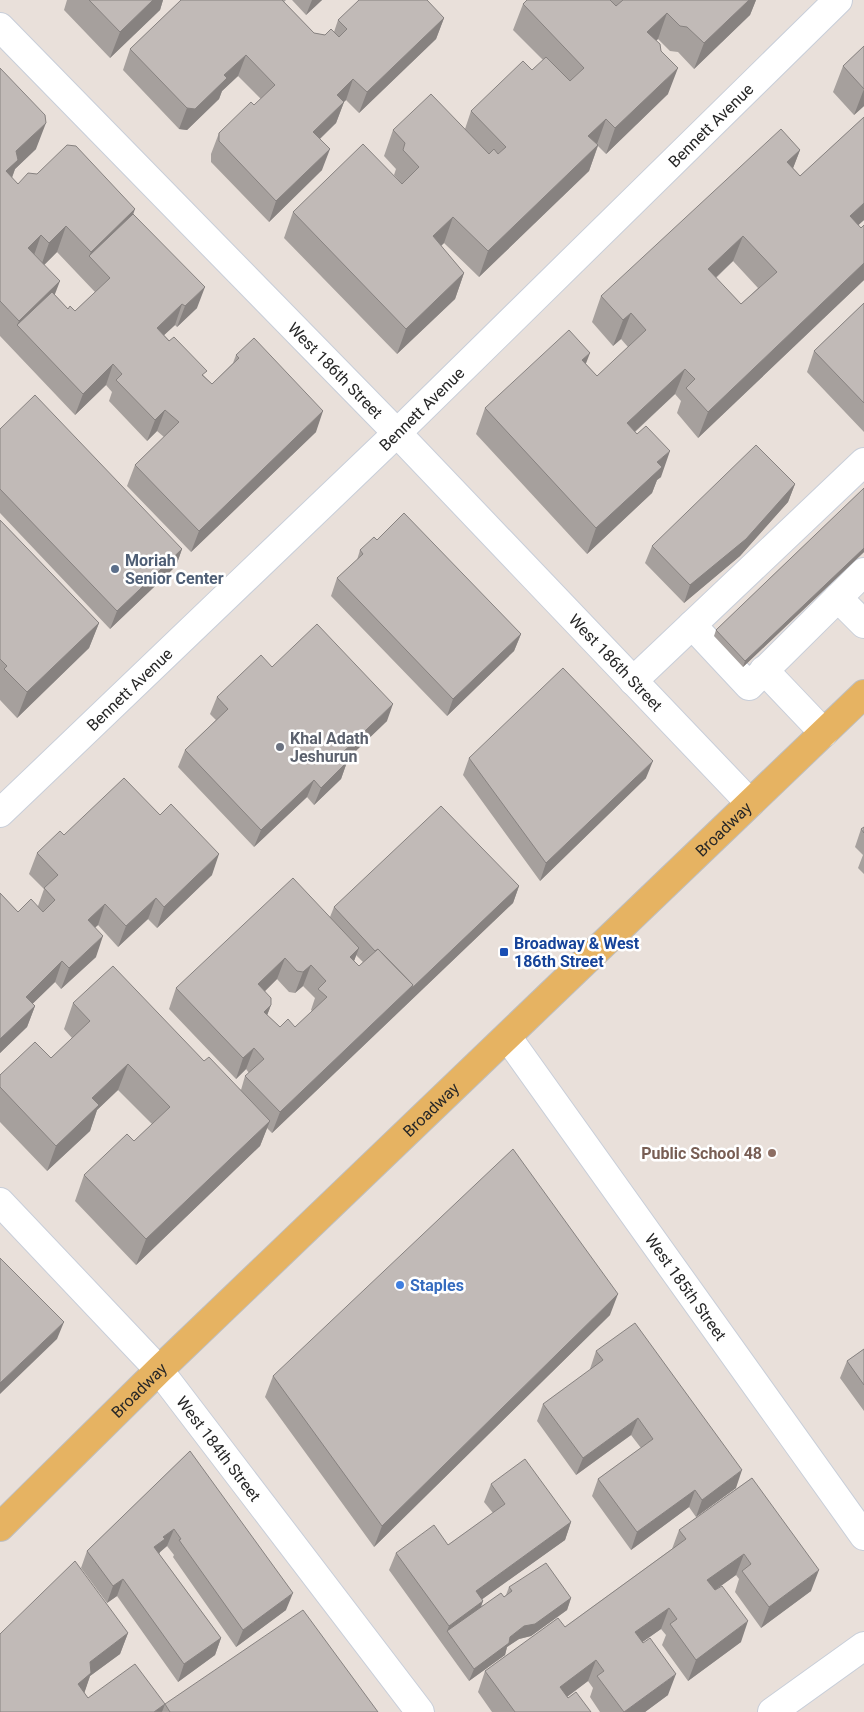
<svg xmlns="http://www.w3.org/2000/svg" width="864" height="1712" viewBox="0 0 864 1712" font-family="Roboto,sans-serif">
  <rect width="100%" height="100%" fill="#e9e0da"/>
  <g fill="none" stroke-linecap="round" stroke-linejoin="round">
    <defs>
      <g id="minor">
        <path id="s1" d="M0 27 397 433 750 803"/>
        <path d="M838 598 864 624"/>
        <path d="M692 625 749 686 864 572"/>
        <path d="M764 670 824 733"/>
        <path d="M633 681 864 462"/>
        <path id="s2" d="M0 813 397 433 838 0"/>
        <path id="s3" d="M508 1038 864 1536"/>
        <path id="s4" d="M0 1202 159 1370 420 1712"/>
        <path d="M772 1712 864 1646"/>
      </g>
      <g id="major">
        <path id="s5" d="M0 1527 159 1370 864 694"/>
      </g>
    </defs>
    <!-- minor casing -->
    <use href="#minor" stroke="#c8ced9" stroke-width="30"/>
    <!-- major casing -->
    <use href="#major" stroke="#bebebe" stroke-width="30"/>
    <!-- minor -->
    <use href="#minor" stroke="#fff" stroke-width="28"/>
    <!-- major -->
    <use href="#major" stroke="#e6b362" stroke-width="28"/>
  </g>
  <!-- wall -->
  <path fill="#a6a09d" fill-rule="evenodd" d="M67 0H163L160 10 110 58 64 10Z
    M181 0H286L284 2 314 33 325 35 334 32 338 20 444 18 436 39 359 113 346 100 344 102 336 123 320 139 322 170 269 222 211 162V154L219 133 254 105 261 99 238 76 222 91 219 99 187 130 179 129 123 70 130 49Z
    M292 0H322L306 15Z
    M527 0H756L750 15 694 69 678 52 670 51 658 39 656 40 661 51 668 94 606 154 598 146 589 171 479 277 444 243 441 246 464 273 455 299 397 354 284 238 293 212 402 184 394 175 396 169 384 156 393 130 465 129 471 111 532 70 543 60 513 30 523 4Z
    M864 46V106L854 115 833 92 843 66Z
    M0 68 36 149 15 169 12 178 18 184 133 214 197 308 177 327 175 325 164 335 212 384 233 363 236 355 316 432 191 552 127 486 135 465 164 437 157 431 147 441 109 401 112 392 106 385 75 415 0 336ZM57 252 95 292 75 311 68 309 55 295 44 265Z
    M864 117V220L858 225 861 228 864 225V280L698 438 677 413 681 401 675 394 635 432 661 477 657 480 652 493 587 554 476 434 485 408 586 364 597 376 628 347 621 339 613 346 592 322 601 296 800 150 793 168 800 176ZM733 261 758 288 741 304 716 278Z
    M864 303V432L807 372 814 351Z
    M0 429 182 549 176 566 110 629 0 513Z
    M795 484 788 502 740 556 684 603 645 563 652 546Z
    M864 488V552L743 667 714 636 716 630Z
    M0 520 99 623 89 648 17 718 0 700Z
    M377 540 521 634 514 651 447 716 331 596 337 578 357 560 360 550Z
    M272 667 387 721 346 760 347 762 341 779 314 805 307 797 254 847 178 767 185 750 216 720 210 714 217 697Z
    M469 758 646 778 540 881 463 775Z
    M864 827V874L858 868 863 855 855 847 861 829Z
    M64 835 212 875 157 928 148 919 118 947 98 925 95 927 96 957 61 989 55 982 32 1004 35 1006 27 1027 0 1053V893L18 912 38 906 44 889 29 874 37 853Z
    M519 886 513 903 272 1133 267 1128 260 1146 136 1265 75 1201 84 1175 134 1141 152 1124 118 1090 97 1110 90 1131 47 1171 0 1122V1075L51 1058 72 1038 64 1029 73 1003 204 1061 241 1090 245 1076 249 1073 246 1069 236 1079 169 1009 176 988 330 917 334 907ZM356 955 363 962 359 966 354 961ZM277 979 289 992 295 993 303 986 315 998 311 1010 312 1011 295 1027H280L267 1015 271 1005 265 991Z
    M610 1315 374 1547 265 1397 273 1376Z
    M864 1349V1411L840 1378 847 1361Z
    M596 1351 736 1488 696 1517 689 1507 631 1550 592 1496 598 1479 641 1448 631 1435 576 1475 537 1421 543 1404 591 1370 590 1369Z
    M190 1451 286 1610 236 1647 173 1557 174 1555 167 1546 160 1552 159 1554 221 1638 215 1655 178 1682 117 1596 107 1603 81 1568 87 1551Z
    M752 1478 811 1591 761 1628 735 1592 739 1579 736 1575 715 1590 741 1642 688 1681 662 1645 666 1635 661 1629 642 1642 668 1695 645 1712H600L590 1697 593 1688 588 1681 567 1697 591 1712H492L478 1692 485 1671 565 1627 672 1549 679 1530Z
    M491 1484 571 1522 565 1540 482 1599 483 1601 481 1606 504 1597 506 1595 509 1587 571 1598 567 1610 531 1636 519 1639 507 1647 505 1655 469 1681 389 1570 396 1553 448 1545 493 1513 484 1502Z
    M128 1633 120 1654 90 1676 84 1693 88 1698 165 1704 378 1712H0Z"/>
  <!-- shaded-wall -->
  <path fill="#878280" d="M153 0H163L160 10 110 58 120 32Z
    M312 0H322L306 15Z
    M749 0H756L750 15 694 69 704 43Z
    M667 13 658 39 638 58 647 32Z
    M444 18 436 39 359 113 367 92Z
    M246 55 238 76 222 91 219 99 187 130 179 129 187 108 224 75Z
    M678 68 668 94 606 154 615 128Z
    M353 79 346 100 329 116 337 95Z
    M864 89V106L854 115Z
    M344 102 336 123 305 153 313 132Z
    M606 119 597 144 588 136Z
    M46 123 36 149 15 169 9 185 6 171 16 151Z
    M598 145 589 171 479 277 488 251Z
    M330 149 322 170 269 222 276 201Z
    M800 150 790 176 787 162Z
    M864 203V220L841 241 850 216Z
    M135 209 126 235 89 256 91 252Z
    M453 217 444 243 423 262 433 236Z
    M66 226 57 252 40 269 49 243Z
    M41 235 32 261 28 248Z
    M743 236 733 261 698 294 708 269Z
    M864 263V280L698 438 708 412Z
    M464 273 455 299 397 354 406 329Z
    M60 281 50 307 17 325 19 321Z
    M205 287 197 308 177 327 185 306Z
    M182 304 175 325 149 349 157 328Z
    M631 313 621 339 613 346 623 320Z
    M590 353 580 379 582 360Z
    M113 364 106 385 75 415 83 394Z
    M685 369 675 394 617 448 627 423Z
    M165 410 157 431 147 441 155 420Z
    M323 411 316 432 191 552 199 531Z
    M670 451 661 477 657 480 652 493 587 554 596 528 657 462Z
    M795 484 788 502 740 556 684 603 690 585Z
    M864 548V552L743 667 745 661Z
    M182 549 176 566 110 629 117 611Z
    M99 623 89 648 17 718 27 692Z
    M521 634 514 651 447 716 453 699Z
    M393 704 387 721 334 772 340 755Z
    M653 761 646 778 540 881 546 863Z
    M347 762 341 779 314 805 321 788Z
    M314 780 307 797 254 847 261 830Z
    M219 854 212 875 157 928 164 907Z
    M519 886 513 903 272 1133 280 1112 413 985Z
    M156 898 148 919 118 947 126 926Z
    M105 904 98 925 81 941 88 920Z
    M103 936 96 957 61 989 69 968Z
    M359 948 351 969 350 957Z
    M285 958 277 979 251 1005 258 984Z
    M62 961 55 982 18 1018 26 997Z
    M311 965 303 986 295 993 303 972Z
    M271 1005 263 1026 264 1012Z
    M35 1006 27 1027 0 1053V1039Z
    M254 1048 246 1069 236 1079 243 1058Z
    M128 1064 118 1090 97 1110 90 1131 47 1171 56 1146 92 1098Z
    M270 1121 260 1146 136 1265 146 1239Z
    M618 1294 610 1315 374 1547 382 1526Z
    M64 1322 57 1339 0 1394V1383Z
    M638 1418 631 1435 576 1475 583 1458Z
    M742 1470 736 1488 696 1517 702 1500Z
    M695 1490 689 1507 631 1550 637 1532Z
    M571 1522 565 1540 470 1608 476 1591Z
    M174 1529 167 1546 160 1552 158 1556 154 1547 163 1537Z
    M744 1554 736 1575 700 1601 707 1580Z
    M819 1570 811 1591 761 1628 769 1607Z
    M123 1579 117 1596 107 1603 113 1586Z
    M293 1593 286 1610 236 1647 243 1630Z
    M571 1598 567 1610 531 1636 519 1639 507 1647 505 1655 469 1681 474 1669 510 1637 524 1626Z
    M483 1601 477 1618 447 1631 449 1626Z
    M669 1608 661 1629 627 1653 635 1632Z
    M748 1621 741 1642 688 1681 696 1660Z
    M128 1633 120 1654 90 1676 84 1694 78 1684 90 1662Z
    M221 1638 215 1655 178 1682 184 1664Z
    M596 1660 588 1681 552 1708 560 1687Z
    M676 1674 668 1695 645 1712H624Z
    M165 1704 162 1712H154Z"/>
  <!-- building -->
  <path fill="#c1bab7" stroke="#878280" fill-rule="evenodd" d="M89 0H153L120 32Z
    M181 0H282L314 33 325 35 331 29 339 37 347 29 338 20 359 0H427L444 18 367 92 353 79 337 95 344 102 313 132 330 149 276 201 219 141V133L251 102 254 105 275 85 246 55 224 75 227 78 195 109 187 108 130 49Z
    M527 0H610L616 6 623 0H749L704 43 687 27 680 26 667 13 647 32 660 44 661 51 678 68 615 128 606 119 588 136 598 145 488 251 453 217 433 236 464 273 406 329 293 212 363 144 402 184 419 167 403 150 405 143 393 130 431 94 489 154 494 149 498 154 506 147 471 111 523 61 532 70 546 57 570 81 584 68 523 4Z
    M864 46V89L843 66Z
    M0 68 45 115 46 123 16 151 18 160 6 171 18 184 28 173 37 174 67 145 76 146 135 209 91 252 66 226 49 243 41 235 28 248 60 281 19 321 0 301Z
    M864 117V203L850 216 861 228 864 225V263L708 412 686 388 695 379 685 369 627 423 637 434 646 426 670 451 657 462 662 467 596 528 485 408 569 330 590 353 582 360 597 376 646 330 631 313 623 320 601 296 781 129 800 150 787 162 800 176ZM743 236 777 272 741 304 708 269Z
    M133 214 205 287 185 306 182 304 157 328 169 341 174 337 207 371 202 375 212 384 239 358 236 355 254 338 323 411 199 531 135 465 179 422 165 410 155 420 116 380 122 374 113 364 83 394 17 325 52 292 68 309 70 306 75 311 110 278 89 256Z
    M864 303V403L814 351Z
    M35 395 182 549 117 611 0 489V429Z
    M756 445 795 484 746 539 690 585 652 546Z
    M864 488V548L745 661 716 630Z
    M404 513 521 634 453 699 337 578 363 554 360 550 374 537 377 540Z
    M0 520 99 623 27 692 4 669 7 666 0 659Z
    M317 624 393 704 340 755 347 762 321 788 314 780 261 830 185 750 228 709 217 697 261 655 272 667Z
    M563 668 653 761 546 863 469 758Z
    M124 778 160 815 171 804 219 854 164 907 156 898 126 926 105 904 88 920 103 936 69 968 62 961 26 997 35 1006 0 1039V893L18 912 31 899 43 912 55 900 44 888 58 875 37 853 60 831 64 835Z
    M441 806 519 886 411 989 413 985 378 949 375 951 334 907Z
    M864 827V833L861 829Z
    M293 878 359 948 350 957 359 966 378 949 413 985 280 1112 245 1076 264 1059 254 1048 243 1058 176 988ZM285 958 297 971 303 972 311 965 326 981 318 989 327 997 295 1027 288 1019 280 1027 264 1012 271 1005V998L258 984Z
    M113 966 204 1061 209 1057 270 1121 146 1239 84 1175 127 1134 134 1141 170 1107 128 1064 92 1098 99 1105 56 1146 0 1087V1075L35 1042 51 1058 90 1021 73 1003Z
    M513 1149 618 1294 382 1526 273 1376Z
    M0 1258 64 1322 0 1383Z
    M635 1323 742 1470 702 1500 695 1490 637 1532 598 1479 653 1439 638 1418 583 1458 543 1404 603 1360 596 1351Z
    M864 1349V1385L847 1361Z
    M190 1451 293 1593 243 1630 179 1540 181 1539 174 1529 163 1537 165 1539 154 1547 221 1638 184 1664 123 1579 113 1586 87 1551Z
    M525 1459 571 1522 476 1591 483 1601 449 1626 396 1553 434 1525 448 1545 505 1504 491 1484Z
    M752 1478 819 1570 769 1607 742 1571 751 1564 744 1554 707 1580 715 1590 722 1586 748 1621 696 1660 670 1624 677 1619 669 1608 635 1632 643 1643 650 1638 676 1674 624 1712 597 1676 604 1671 596 1660 560 1687 568 1698 576 1692 591 1712H515L485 1671 558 1618 565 1627 686 1539 679 1530Z
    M75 1561 128 1633 90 1662 91 1673 78 1684 88 1698 135 1664 165 1704 154 1712H0V1634Z
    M546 1563 571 1598 535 1624 524 1626 510 1637 509 1643 474 1669 447 1631 501 1593 504 1597 512 1591 509 1587Z
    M303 1610 378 1712H170L165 1704Z"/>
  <!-- markers -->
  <circle fill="#5c6f8a" stroke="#fff" stroke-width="2" cx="115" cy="569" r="5"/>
  <circle fill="#6b7280" stroke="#fff" stroke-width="2" cx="280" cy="747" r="5"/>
  <rect fill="#1a4fb4" stroke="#fff" stroke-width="2" x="499" y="947" width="10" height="10" rx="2.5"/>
  <circle fill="#8d6e63" stroke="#fff" stroke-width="2" cx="772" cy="1153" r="5"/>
  <circle fill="#3f7fe0" stroke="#fff" stroke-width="2" cx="400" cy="1285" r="5"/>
  <g text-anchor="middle" stroke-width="5" stroke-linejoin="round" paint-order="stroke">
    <!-- street labels -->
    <g font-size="16" fill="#272727" stroke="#fff">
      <text dy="6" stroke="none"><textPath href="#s2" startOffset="989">Bennett Avenue</textPath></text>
      <text dy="6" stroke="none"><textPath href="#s1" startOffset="480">West 186th Street</textPath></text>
      <text dy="6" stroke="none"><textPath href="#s2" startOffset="584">Bennett Avenue</textPath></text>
      <text dy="6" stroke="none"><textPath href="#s1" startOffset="885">West 186th Street</textPath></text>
      <text dy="6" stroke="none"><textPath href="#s2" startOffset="179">Bennett Avenue</textPath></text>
      <text dy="6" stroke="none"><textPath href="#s5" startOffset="1005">Broadway</textPath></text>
      <text dy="6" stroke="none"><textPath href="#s5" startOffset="600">Broadway</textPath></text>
      <text dy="6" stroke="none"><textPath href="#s3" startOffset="306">West 185th Street</textPath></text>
      <text dy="6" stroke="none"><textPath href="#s5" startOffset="195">Broadway</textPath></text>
      <text dy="6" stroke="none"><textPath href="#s4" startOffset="330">West 184th Street</textPath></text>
    </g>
    <!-- service labels -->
    <g font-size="16" font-weight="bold" fill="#4e5e75" stroke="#fff" text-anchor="start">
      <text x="125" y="566">Moriah<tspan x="125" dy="18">Senior Center</tspan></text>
    </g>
    <!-- worship labels -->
    <g font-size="16" font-weight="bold" fill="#5b616d" stroke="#fff" text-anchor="start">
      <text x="290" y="744">Khal Adath<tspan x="290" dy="18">Jeshurun</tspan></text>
    </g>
    <!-- transit labels -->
    <g font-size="16" font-weight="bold" fill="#164399" stroke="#fff" text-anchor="start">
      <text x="514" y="949">Broadway &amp; West<tspan x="514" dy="18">186th Street</tspan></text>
    </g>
    <!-- education labels -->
    <g font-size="16" font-weight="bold" fill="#785e54" stroke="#fff" text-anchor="end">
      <text x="762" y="1159">Public School 48</text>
    </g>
    <!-- shop labels -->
    <g font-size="16" font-weight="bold" fill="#366cbe" stroke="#fff" text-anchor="start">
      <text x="410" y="1291">Staples</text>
    </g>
  </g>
</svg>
